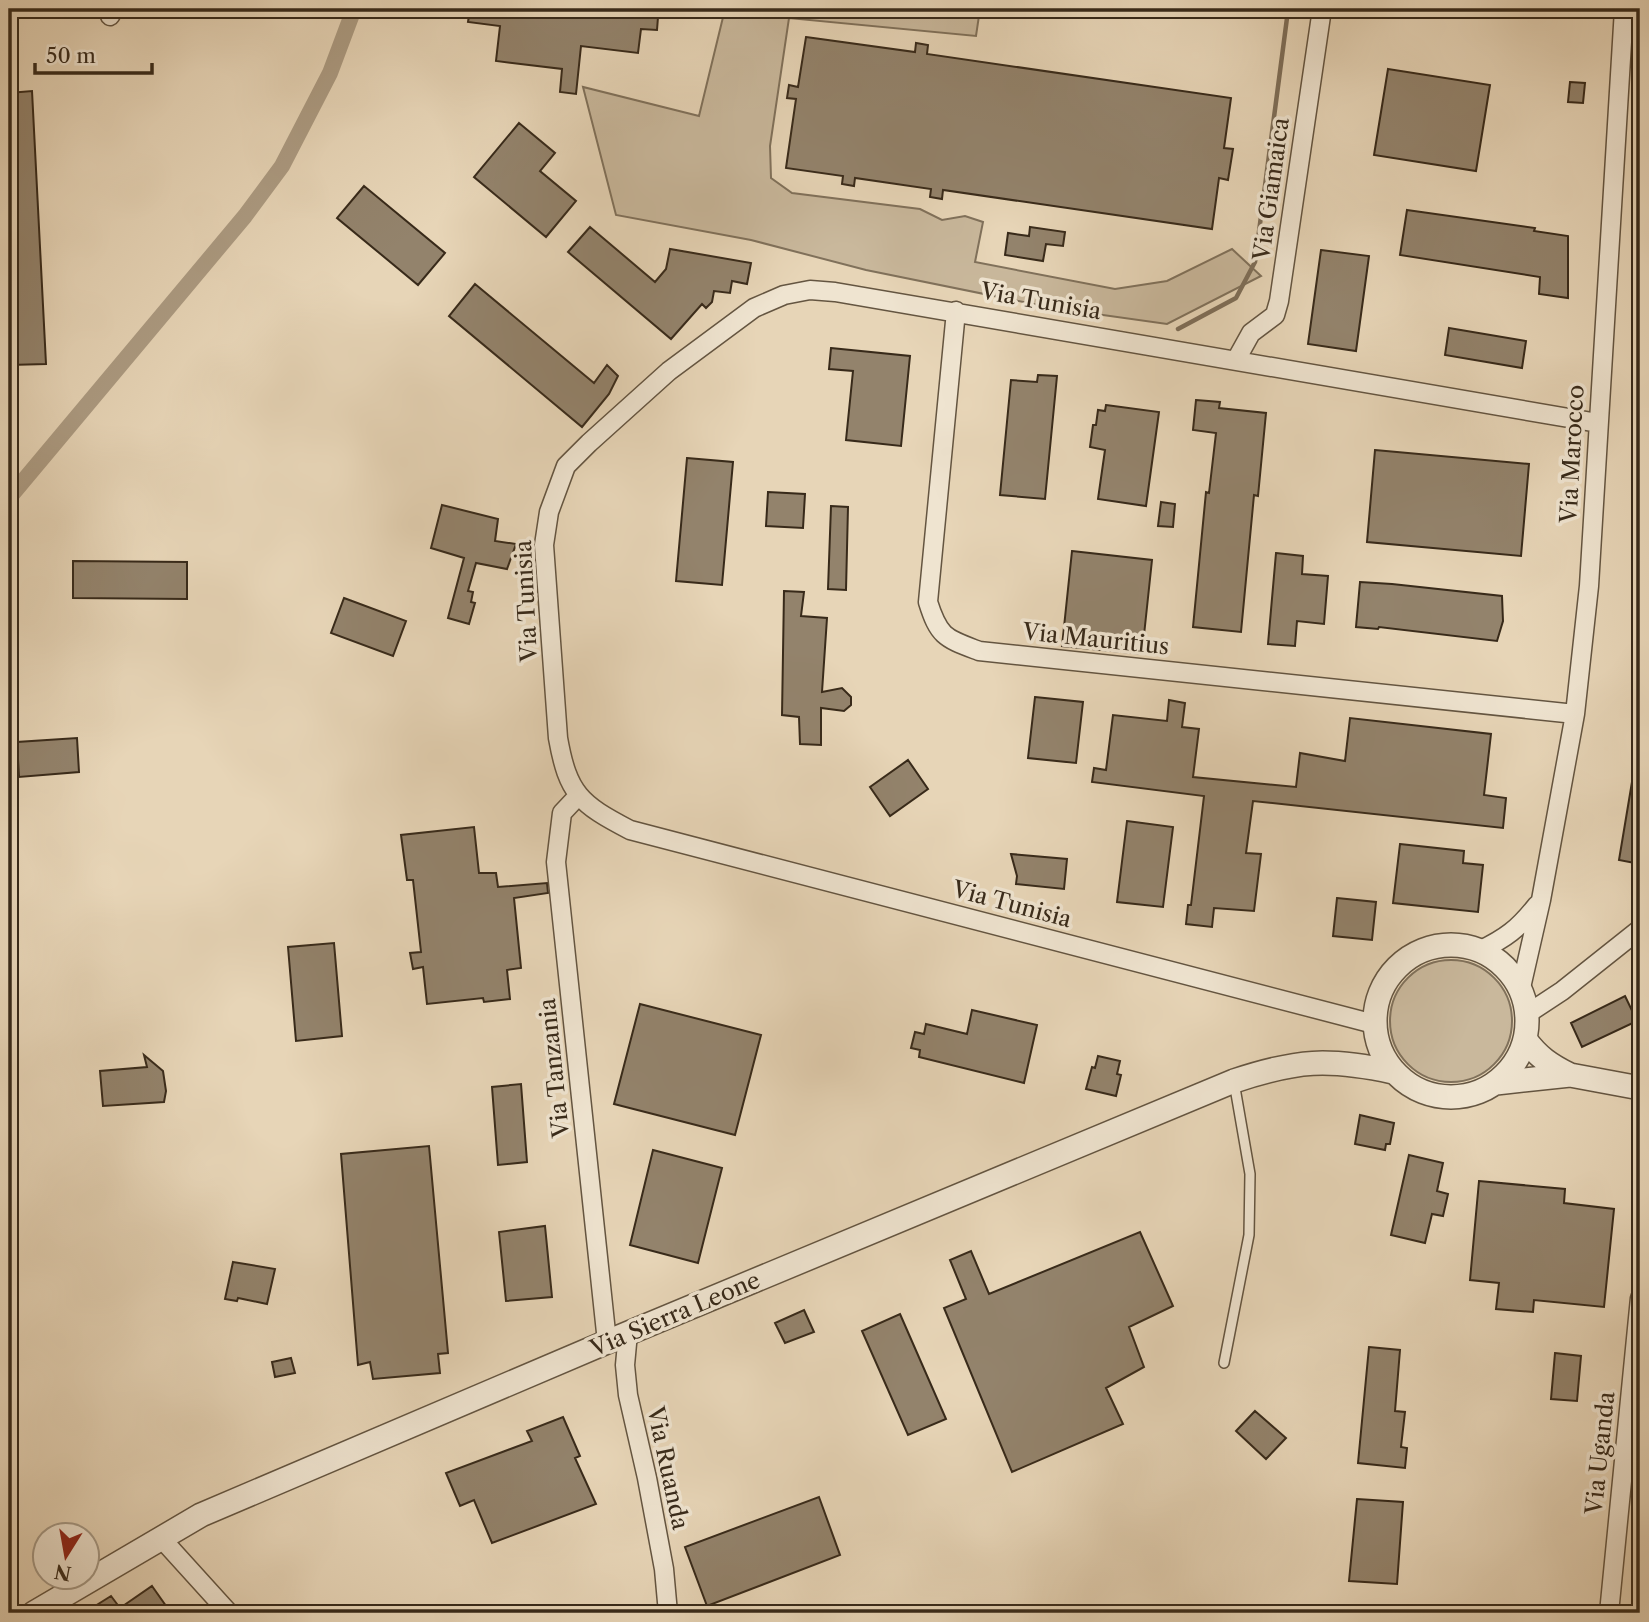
<svg xmlns="http://www.w3.org/2000/svg" width="1649" height="1622" viewBox="0 0 1649 1622" font-family="'Libre Caslon Text',serif">
  <rect width="100%" height="100%" fill="#e7d5b7"/>
  <filter id="stains"><feTurbulence type="fractalNoise" baseFrequency=".00286" numOctaves="4"/><feColorMatrix values="0 0 0 0 .2 0 0 0 0 .09 0 0 0 0 .02 0 0 0 .5 -.17"/></filter>
  <radialGradient id="worn" r=".72"><stop offset=".6" stop-color="#630" stop-opacity="0"/><stop offset="1" stop-color="#630" stop-opacity=".3"/></radialGradient>
  <!-- green -->
  <path fill="#c9b89c" stroke="#80715b" stroke-width="2" d="M54 9H114L110 16 72 14Z
    M725 9H980L976 36 789 18 770 146 771 178 792 193 920 209 942 220 965 216 983 222 975 262 1115 289 1167 281 1232 249 1261 276 1167 324 1053 308 866 270 751 240 616 215 583 87 699 116Z
    M1390 1021a61 61 0 1 1 122 0a61 61 0 1 1-122 0Z"/>
  <g fill="none" stroke-linecap="round" stroke-linejoin="round">
    <!-- stream -->
    <path stroke="#7e6e58" stroke-width="4.5" d="M1178 329 1236 298 1255 262 1287 18"/>
    <!-- canal -->
    <path stroke="#ac9b82" stroke-width="16" d="M9 498 245 216 282 166 330 73 354 9"/>
  </g>
  <!-- building -->
  <path fill="#93836c" stroke="#382a1a" stroke-width="2" d="M470 9H643V15L658 17 657 30 641 29 638 53 581 46 576 94 560 92 562 69 496 61 500 26 468 22Z
    M806 37 915 52 916 43 928 45 927 54 1231 98 1224 148 1233 149 1228 180 1219 178 1212 229 943 190 942 199 930 197 931 189 855 178 854 186 842 184 843 176 786 168 796 99 787 98 789 85 798 87Z
    M1388 69 1490 85 1476 171 1374 155Z
    M1570 82 1585 83 1583 103 1568 102Z
    M32 91 46 364 9 365V93Z
    M519 123 555 153 540 171 576 201 546 237 474 177Z
    M364 186 445 253 418 285 337 218Z
    M1407 210 1535 228 1534 231 1568 236V298L1539 294 1540 277 1400 255Z
    M590 227 655 282 666 269 670 249 751 263 747 284 732 281 730 293 714 291 712 302 706 308 702 304 671 339 568 252Z
    M1030 227 1065 232 1063 246 1046 244 1043 261 1005 255 1008 233 1029 236Z
    M1321 250 1369 256 1356 351 1308 344Z
    M475 284 594 383 607 365 618 376 609 394 582 427 449 316Z
    M1449 328 1526 341 1522 368 1445 355Z
    M831 348 910 356 901 446 846 440 853 371 829 369Z
    M1038 375 1057 376 1045 499 1000 495 1011 380 1037 382Z
    M1196 400 1220 402 1219 408 1266 413 1258 496 1254 495 1241 632 1193 627 1206 492 1209 493 1216 433 1193 430Z
    M1106 405 1159 412 1146 506 1098 499 1105 450 1090 447 1093 425H1096L1098 410 1105 411Z
    M1375 450 1529 464 1521 556 1367 542Z
    M687 458 733 462 722 585 676 581Z
    M768 492 805 494 803 528 766 526Z
    M1161 502 1175 504 1173 527 1158 526Z
    M442 505 498 519 495 541 516 544 507 569 476 563 468 591 473 592 471 602 475 603 469 624 448 618 464 558 431 548Z
    M831 506 848 507 846 590 828 589Z
    M1072 551 1152 560 1142 654 1062 646Z
    M1276 553 1303 556 1302 574 1328 576 1324 624 1297 621 1295 646 1268 644Z
    M73 561 187 562V599L73 598Z
    M1360 582 1392 584 1502 596 1503 621 1497 641 1379 627 1378 629 1356 627Z
    M784 591 804 592 801 616 827 618 822 692 842 688 851 697V705L844 711 821 708V745L800 744 799 717 782 715Z
    M344 598 406 621 393 656 331 633Z
    M1035 697 1083 702 1076 763 1028 758Z
    M1169 700 1185 703 1182 727 1199 729 1193 777 1296 787 1300 753 1345 761 1350 718 1491 734 1484 795 1506 798 1503 828 1253 801 1246 853 1261 854 1254 911 1214 908 1212 927 1186 924 1188 905H1191L1204 796 1092 782 1094 768 1106 770 1113 715 1167 721Z
    M77 738 79 772 19 777 17 742Z
    M908 760 928 789 890 816 870 787Z
    M1633 776 1640 777V864L1619 860Z
    M1127 821 1173 827 1163 907 1117 902Z
    M474 827 479 873H496L498 887 547 883 548 893 514 898 521 968 507 970 510 999 484 1002 483 998 427 1004 423 967 413 969 410 953 421 952 413 880H407L401 835Z
    M1400 844 1464 851 1463 863 1483 865 1478 912 1393 903Z
    M1011 854 1067 859 1064 889 1016 884 1017 876Z
    M1337 898 1376 902 1372 940 1333 936Z
    M334 943 342 1036 296 1041 288 947Z
    M1625 996 1637 1021 1582 1047 1571 1023Z
    M640 1004 761 1035 735 1135 614 1104Z
    M972 1010 1037 1025 1024 1083 919 1057 920 1050 911 1048 915 1032 924 1034 926 1024 967 1034Z
    M144 1055 163 1071 166 1091 164 1102 103 1106 100 1071 147 1067Z
    M1098 1056 1120 1061 1117 1074 1121 1075 1116 1096 1086 1089 1092 1067 1095 1068Z
    M521 1084 527 1162 498 1165 492 1087Z
    M1360 1115 1394 1123 1390 1144H1386L1385 1150 1355 1144Z
    M429 1146 448 1353 438 1354 440 1373 373 1379 370 1362 358 1365 341 1154Z
    M653 1150 722 1168 698 1263 630 1245Z
    M1409 1155 1443 1163 1437 1191 1448 1194 1443 1216 1432 1214 1425 1243 1391 1235Z
    M1479 1181 1565 1189 1564 1203 1614 1209 1604 1307 1534 1300 1533 1312 1496 1309 1499 1283 1470 1280Z
    M545 1226 552 1297 506 1301 499 1232Z
    M1140 1232 1173 1306 1129 1327 1144 1367 1106 1388 1123 1424 1012 1472 944 1308 966 1299 950 1260 971 1251 989 1294Z
    M233 1262 275 1269 267 1304 238 1298 237 1301 225 1299Z
    M804 1310 814 1332 785 1343 775 1323Z
    M900 1314 946 1419 908 1435 862 1331Z
    M1369 1347 1400 1350 1395 1411 1405 1412 1401 1447 1407 1448 1405 1468 1358 1463Z
    M1555 1353 1581 1356 1577 1401 1551 1399Z
    M291 1358 295 1373 275 1377 272 1362Z
    M1255 1411 1286 1438 1266 1459 1236 1431Z
    M563 1417 580 1456 575 1458 596 1504 492 1543 474 1500 460 1506 446 1473 532 1441 527 1431Z
    M819 1497 840 1555 707 1606 685 1547Z
    M1357 1499 1403 1502 1397 1584 1349 1581Z
    M152 1586 171 1613H84L111 1596 120 1608Z"/>
  <g fill="none" stroke-linecap="round" stroke-linejoin="round">
    <defs>
      <path id="service" d="M1224 1363 1249 1235 1250 1174 1234 1082"/>
      <path id="minor" d="M110 16 114 9
        M956 311 928 602C939 637 945 638 979 651L1575 714
        M1236 360 1251 333 1275 315 1279 301 1322 9
        M578 796 562 813 556 862 607 1342
        M1479 951C1506 938 1518 929 1537 905
        M1520 992 1541 900 1575 714 1589 586 1624 9
        M1527 1014 1562 991 1640 929
        M1374 1024 630 830C580 804 568 794 558 738L544 545 549 512 566 466 589 443 669 371 754 308 784 295 810 290 835 292 1598 423
        M628 1333 625 1365 628 1395 647 1478 664 1569 668 1613
        M161 1538 229 1613
        M1609 1613 1640 1298"/>
      <path id="tertiary" d="M1375 1021a76 76 0 1 1 152 0a76 76 0 1 1-152 0Z
        M1525 1039C1538 1057 1550 1065 1570 1075
        M1496 1083 1570 1075 1640 1088
        M34 1613 201 1515 607 1342 1234 1081C1297 1060 1328 1058 1393 1072"/>
    </defs>
    <!-- service casing -->
    <use href="#service" stroke="#645541" stroke-width="12"/>
    <!-- minor casing -->
    <use href="#minor" stroke="#645541" stroke-width="21"/>
    <!-- tertiary casing -->
    <use href="#tertiary" stroke="#645541" stroke-width="26"/>
    <!-- service -->
    <use href="#service" stroke="#efe4d0" stroke-width="9"/>
    <!-- minor -->
    <use href="#minor" stroke="#efe4d0" stroke-width="18"/>
    <!-- tertiary -->
    <use href="#tertiary" stroke="#efe4d0" stroke-width="23"/>
  </g>
  <g text-anchor="middle" stroke-width="7" stroke-linejoin="round" paint-order="stroke">
    <!-- street labels -->
    <g font-size="23" fill="#382a1a" stroke="#efe4d0">
      <text transform="translate(1271 189) rotate(-82)" y="8">Via Giamaica</text>
      <text transform="translate(1041 301) rotate(10)" y="8">Via Tunisia</text>
      <text transform="translate(1572 454) rotate(-87)" y="8">Via Marocco</text>
      <text transform="translate(526 601) rotate(-93)" y="8">Via Tunisia</text>
      <text transform="translate(1096 639) rotate(6)" y="8">Via Mauritius</text>
      <text transform="translate(1012 904) rotate(15)" y="8">Via Tunisia</text>
      <text transform="translate(554 1068) rotate(-96)" y="8">Via Tanzania</text>
      <text transform="translate(675 1314) rotate(-23)" y="8">Via Sierra Leone</text>
      <text transform="translate(1600 1453) rotate(-84)" y="8">Via Uganda</text>
      <text transform="translate(668 1468) rotate(78)" y="8">Via Ruanda</text>
    </g>
  </g>
  <!-- margin -->
  <rect width="1649" height="1622" fill="none" stroke="#e7d5b7" stroke-width="35"/>
  <rect x="10" y="10" width="1628" height="1601" fill="none" stroke="#382a1a" stroke-width="3.5"/>
  <rect x="18" y="18" width="1614" height="1587" fill="none" stroke="#382a1a" stroke-width="2"/>
  <!-- north arrow -->
  <g transform="translate(66 1556) rotate(191)"><circle r="33" fill="#efe4d0" stroke="#a69a87" stroke-width="2"/>
  <path d="M0-5L12 26L0 18L-12 26Z" fill="#8f2418"/>
  <text y="-10" font-size="19" font-weight="bold" text-anchor="middle" fill="#382a1a">N</text>
  </g>
  <!-- scale -->
  <path d="M35 63v10h117v-10" fill="none" stroke="#382a1a" stroke-width="3.5"/>
  <text x="46" y="63" font-size="21" fill="#382a1a" stroke="#efe4d0" stroke-width="5" paint-order="stroke">50 m</text>
  <rect width="100%" height="100%" filter="url(#stains)"/>
  <rect width="100%" height="100%" fill="url(#worn)"/>
</svg>
